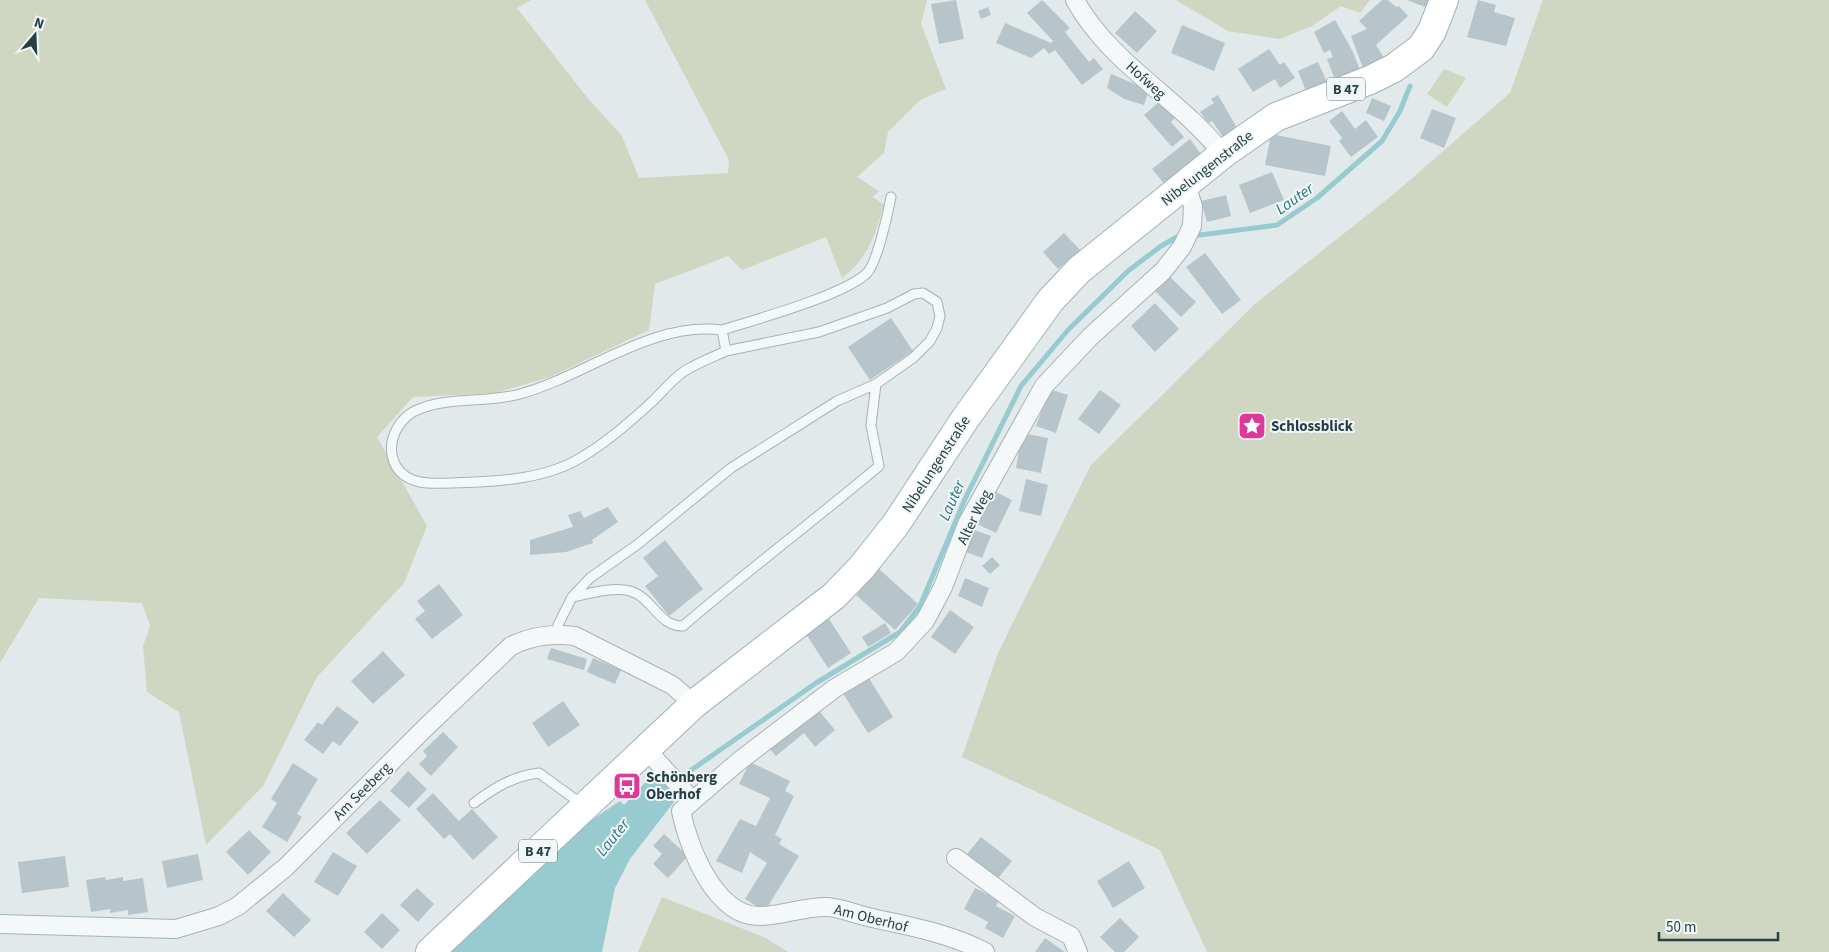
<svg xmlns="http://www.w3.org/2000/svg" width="1829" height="952" viewBox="0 0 1829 952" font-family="'Source Sans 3',sans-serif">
  <rect width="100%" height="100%" fill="#e1e9eb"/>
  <!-- green -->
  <path fill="#cfd6c1" d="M0 0H531L517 8 586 96 622 136 639 178 728 173 729 160 645 0H927L921 24 946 89 920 100 888 132 884 153 857 177 879 191 873 197 884 205C874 237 869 257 842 278L826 237 742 270 728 256 655 284 649 330 550 377 495 393 413 397 377 437 427 526 404 583 317 677 263 786 206 845 179 712 147 692 143 646 150 626 142 603 39 598 0 663Z
    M1176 0H1370L1360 13 1341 6 1312 26 1280 39 1228 31Z
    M1543 0H1829V952H1207L1160 850 962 757 998 653 1091 465 1255 304 1395 193 1510 93Z
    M1444 69 1466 78 1447 107 1427 94Z
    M662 897 764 937 788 952H638Z"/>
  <!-- water -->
  <path fill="#98cbcf" d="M655 772 677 798 630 859 615 888 602 952H450L590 821 620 801 624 805Z"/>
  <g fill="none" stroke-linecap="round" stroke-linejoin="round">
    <!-- stream -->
    <path stroke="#98cbcf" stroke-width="5" d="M1192 236 1277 225 1317 198 1382 141 1400 111 1410 86
      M677 780 816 683 900 632 920 606 965 499 1021 386 1068 330 1128 271 1161 246 1177 237H1184"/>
  </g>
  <!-- building -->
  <path fill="#b7c5ca" d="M956 0 964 39 939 44 931 4Z
    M1042 0 1070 28 1065 32 1089 62 1094 58 1103 69 1082 85 1055 50 1049 54 1044 48 1031 58 996 43 1005 23 1051 43 1053 41 1027 13Z
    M1382 0H1388L1396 7 1399 6 1408 16 1376 45 1384 58 1363 68 1351 36 1367 29 1359 21Z
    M1407 0H1434L1430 9Z
    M1478 0 1496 5 1494 12 1515 18 1506 46 1467 37Z
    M988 7 991 15 981 19 978 11Z
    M1135 11 1157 31 1137 53 1115 33Z
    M1335 20 1352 50 1360 70 1335 80 1327 59 1333 57 1330 50 1324 53 1314 32Z
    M1182 25 1225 43 1214 71 1171 53Z
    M1269 49 1280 65 1284 62 1295 78 1280 88 1275 79 1253 92 1238 69Z
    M1318 62 1327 82 1306 91 1298 71Z
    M1111 74 1149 90 1144 105 1124 99 1107 88Z
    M1218 95 1237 128 1223 137 1212 121 1208 123 1200 112 1214 103 1211 99Z
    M1372 98 1391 106 1384 121 1366 113Z
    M1160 101 1175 118 1171 122 1184 137 1172 147 1144 115Z
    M1432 109 1456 118 1444 148 1420 138Z
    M1342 111 1355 129 1366 120 1378 137 1351 157 1339 141 1342 138 1329 121Z
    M1271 134 1331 146 1325 176 1265 165Z
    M1190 139 1203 157 1167 187 1152 169Z
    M1272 172 1284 200 1250 213 1239 185Z
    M1226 195 1231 216 1207 222 1201 201Z
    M1064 233 1080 250 1058 269 1043 252Z
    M1205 253 1241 300 1222 314 1186 267Z
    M1170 277 1196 302 1181 317 1155 291Z
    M1155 303 1179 329 1155 352 1131 326Z
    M891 318 913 351 870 380 848 347Z
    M1049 389 1068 395 1056 433 1036 426Z
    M1100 390 1121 405 1099 434 1078 419Z
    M1022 433 1048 438 1041 473 1016 468Z
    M1026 479 1048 485 1041 516 1019 511Z
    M992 490 1012 500 996 533 975 523Z
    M608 507 618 522 592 540 593 543 566 552 530 555V540L573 527 568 515 580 511 584 518Z
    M972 529 991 536 982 558 963 551Z
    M665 540 703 589 669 616 645 586 658 576 643 558Z
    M992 557 1000 565 990 574 982 566Z
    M879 569 918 604 895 630 856 595Z
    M965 578 989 588 982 607 958 596Z
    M439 584 463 615 432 639 415 619 425 611 417 601Z
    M950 610 974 627 955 654 931 637Z
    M829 619 851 653 828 668 806 634Z
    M885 623 891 633 868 647 862 637Z
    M551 648 587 659 584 670 547 659Z
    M383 651 405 675 373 704 351 681Z
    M593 658 621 670 615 684 587 672Z
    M867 675 893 717 868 733 842 692Z
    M563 701 580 725 548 747 532 723Z
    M337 706 359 722 340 746 333 741 323 754 304 740 318 722 322 725Z
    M815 706 835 730 815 747 804 733 776 756 767 746Z
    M443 732 458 747 431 776 419 764 427 756 423 751Z
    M750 762 790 781 785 791 794 796 775 835 782 839 779 844 799 856 765 911 745 899 767 863 750 852 742 873 716 861 740 819 756 826 770 798 739 784Z
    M293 763 318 779 297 814 302 817 287 842 262 827 277 803 271 799Z
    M408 771 427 789 409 808 390 791Z
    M433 793 459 821 472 809 498 837 473 860 450 834 444 839 416 809Z
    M380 800 401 820 367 854 346 833Z
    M249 830 271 852 248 875 226 852Z
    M664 834 688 856 668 878 653 864 662 854 653 846Z
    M981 837 1012 861 994 883 963 859Z
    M333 852 357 866 338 896 314 882Z
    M198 854 203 880 167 888 162 861Z
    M65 856 69 887 22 893 18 862Z
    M1129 861 1145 888 1113 908 1097 881Z
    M105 877 106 880 123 877V881L143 878 148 912 128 915V910L110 913V909L91 912 86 880Z
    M417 888 434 904 418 922 400 905Z
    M975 888 999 900 996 906 1015 916 1003 938 985 928 988 922 964 909Z
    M283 893 311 920 294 937 266 911Z
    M382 913 400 930 382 949 364 932Z
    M1120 918 1139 937 1124 952H1115L1100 937Z
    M1045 938 1065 952H1035Z"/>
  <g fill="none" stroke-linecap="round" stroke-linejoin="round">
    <defs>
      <path id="lane" d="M722 330C754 320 845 295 867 273 877 263 888 213 891 197
        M572 597 590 578 638 544 731 468 837 401 876 384 913 358 930 341 937 328 940 316 937 302 923 293 914 294 887 308 819 332 726 351 722 330C651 321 586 376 520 394 487 403 451 397 422 408 398 416 384 443 396 466 407 485 432 484 451 483 491 482 540 480 575 461 604 445 630 422 654 400 664 390 675 376 688 369 700 362 713 357 726 351
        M558 634V625L572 597C589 594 613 586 630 591 652 597 659 627 683 626 747 571 815 520 879 466L871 425 876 384
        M474 803C494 788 513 776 539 773L583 805"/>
      <path id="street" d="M1075 0C1110 64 1179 98 1223 154
        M646 749 692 800
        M956 858 1035 917 1071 936 1078 952
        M0 924 176 929 219 916 238 906 286 867 425 728 511 646C532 636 551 633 575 636L672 685 694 704
        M985 952C950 933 907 926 868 917 855 914 841 908 828 907 805 906 782 916 760 916 715 917 688 846 681 811L738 762 835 688 896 652 925 621 943 587 967 524 1044 386 1090 337 1163 271 1182 247 1192 226 1193 206 1189 194 1184 186"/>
      <path id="primary" d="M430 952 694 704 834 596 862 567 896 524 965 419 1050 301 1079 270 1223 154 1276 117 1370 80 1394 68 1421 48 1432 31 1444 0"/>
    </defs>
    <!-- lane casing -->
    <use href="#lane" stroke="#a5b3b6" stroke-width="11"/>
    <!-- street casing -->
    <use href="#street" stroke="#a5b3b6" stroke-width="20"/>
    <!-- primary casing -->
    <use href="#primary" stroke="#9fb4b8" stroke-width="30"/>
    <!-- lane -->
    <use href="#lane" stroke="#f4f8f9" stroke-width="9"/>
    <!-- street -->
    <use href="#street" stroke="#f4f8f9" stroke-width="18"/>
    <!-- primary -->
    <use href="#primary" stroke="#fff" stroke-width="28"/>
  </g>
  <!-- icons -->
  <defs>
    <symbol id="sight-square" viewBox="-11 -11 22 22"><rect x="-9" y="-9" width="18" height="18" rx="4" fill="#dd399a" stroke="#f1f7f8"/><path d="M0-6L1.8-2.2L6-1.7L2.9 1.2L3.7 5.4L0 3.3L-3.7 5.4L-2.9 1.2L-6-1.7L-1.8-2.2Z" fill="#fff"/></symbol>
    <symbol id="bus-square" viewBox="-11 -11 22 22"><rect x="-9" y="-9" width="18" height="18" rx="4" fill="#dd399a" stroke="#f1f7f8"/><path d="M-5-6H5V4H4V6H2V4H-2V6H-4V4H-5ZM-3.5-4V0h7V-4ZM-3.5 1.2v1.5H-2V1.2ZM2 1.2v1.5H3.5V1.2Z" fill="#fff"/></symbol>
  </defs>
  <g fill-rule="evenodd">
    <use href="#sight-square" x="1236" y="410" width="32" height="32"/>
    <use href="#bus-square" x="611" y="770" width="32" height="32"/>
  </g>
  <g text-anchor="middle" stroke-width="4" stroke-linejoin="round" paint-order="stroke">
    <!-- shield labels -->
    <g fill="#f1f7f8" stroke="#64767b" stroke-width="1">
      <rect x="1327" y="77.5" width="38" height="23" rx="4"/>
      <rect x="519" y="839.5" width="38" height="23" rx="4"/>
    </g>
    <g font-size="14" font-weight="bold" fill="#273f45">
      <text x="1346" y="94">B 47</text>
      <text x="538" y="856">B 47</text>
    </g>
    <!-- street labels -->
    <g font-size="15" fill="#273f45" stroke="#f1f7f8">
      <text transform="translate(1146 80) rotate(42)" y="5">Hofweg</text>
      <text transform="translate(1207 168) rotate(-38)" y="5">Nibelungenstraße</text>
      <text transform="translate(936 464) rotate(-57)" y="5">Nibelungenstraße</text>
      <text transform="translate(974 517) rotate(-64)" y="5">Alter Weg</text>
      <text transform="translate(362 791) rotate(-45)" y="5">Am Seeberg</text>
      <text transform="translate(871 918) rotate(14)" y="5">Am Oberhof</text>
    </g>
    <!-- poi labels -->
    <g font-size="15" font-weight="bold" fill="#273f45" stroke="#f1f7f8" text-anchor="start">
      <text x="1271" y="431">Schlossblick</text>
      <text x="646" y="782">Schönberg<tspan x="646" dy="17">Oberhof</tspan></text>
    </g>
    <!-- water labels -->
    <g font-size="16" font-style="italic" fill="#2c747d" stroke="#f1f7f8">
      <text transform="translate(1294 198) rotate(-35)" y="6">Lauter</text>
      <text transform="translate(951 500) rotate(-66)" y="6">Lauter</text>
      <text transform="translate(612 837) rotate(-51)" y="6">Lauter</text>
    </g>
  </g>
  <!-- north arrow -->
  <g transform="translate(35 35) rotate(19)" stroke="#f1f7f8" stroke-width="4" paint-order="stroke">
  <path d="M0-4L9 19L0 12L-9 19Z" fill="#273f45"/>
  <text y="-8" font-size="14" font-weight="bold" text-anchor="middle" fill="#273f45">N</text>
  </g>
  <!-- scale -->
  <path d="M1659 932v8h119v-8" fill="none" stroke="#273f45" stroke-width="2.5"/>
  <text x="1666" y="932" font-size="15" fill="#273f45" stroke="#f1f7f8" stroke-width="4" paint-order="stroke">50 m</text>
</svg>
